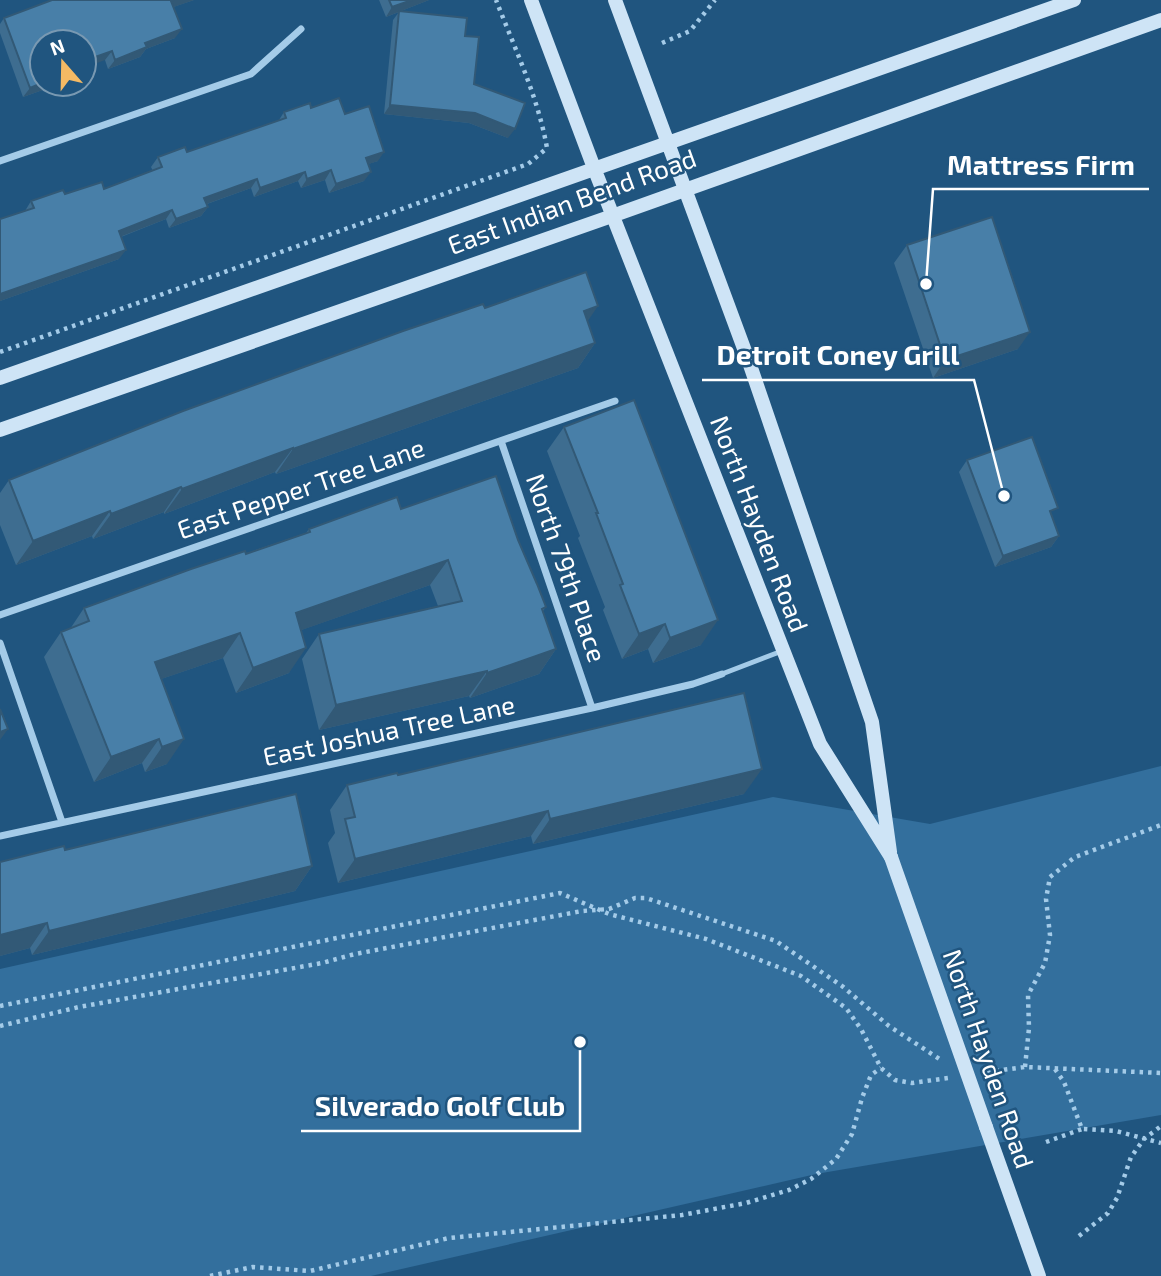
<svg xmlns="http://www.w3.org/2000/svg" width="1161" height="1276" viewBox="0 0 1161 1276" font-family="'Exo 2',sans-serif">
  <rect width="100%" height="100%" fill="#20557f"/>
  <!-- green -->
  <path fill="#336f9d" d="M1161 766V1115L816 1174 371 1276H0V969L773 797 930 824Z"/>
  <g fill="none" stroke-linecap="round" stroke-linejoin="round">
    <!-- path -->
    <path stroke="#a4cbe8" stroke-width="4.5" stroke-dasharray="3.5 5" stroke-linecap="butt" d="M662 43 690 31 715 0
      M0 352 528 164 547 148C538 97 515 49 496 0
      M0 1006 560 893 609 914 706 939 801 976 846 1008 861 1029 881 1068 895 1080 912 1083 948 1078
      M0 1026 79 1007 322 963 355 954 450 936 582 911 609 909 635 898H646L776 941 842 986 889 1026 941 1060
      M1025 1067 1029 1028 1028 995 1045 963 1050 935 1046 899 1050 877 1075 857 1161 825
      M1055 1069 1064 1082 1082 1129 1116 1131 1161 1143
      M987 1072 1025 1067 1161 1073
      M1046 1142 1082 1129
      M1079 1236 1108 1213 1117 1198 1131 1157 1144 1139 1161 1126
      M210 1276 253 1267 310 1271 449 1238 682 1215 746 1203 789 1190 811 1179 836 1159 852 1134 862 1098 871 1075 881 1068"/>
    <!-- service -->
    <path stroke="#a4cbe8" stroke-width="5" d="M722 674 782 651"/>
    <!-- minor -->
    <path stroke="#a4cbe8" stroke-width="7" d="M0 161 251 74 301 29
      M501 441 592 708
      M0 615 615 401
      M0 643 62 822
      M0 836 592 708 693 684 722 674"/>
    <!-- secondary -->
    <path stroke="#cee4f6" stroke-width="14" d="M531 0 594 168 820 744 891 857
      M615 0 749 362 872 722 890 852
      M0 378 1074 0
      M0 430 612 216 1161 20
      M986 1127 1039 1276"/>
    <!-- secondary-bridge -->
    <path stroke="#cee4f6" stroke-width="14" d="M891 857 986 1127"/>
  </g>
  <!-- wall -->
  <path fill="#3e6d90" d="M52 0H194L173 7 175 38 146 49 140 57 108 69 105 60 84 42 42 84H55L54 86 23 97 0 33V24L4 18Z
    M379 0H429L401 11 465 36 474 84 508 138 469 123 384 114 393 20 399 12 386 17Z
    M311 108 345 114 378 161 368 164 364 181 329 193 325 180 301 188 298 181 254 197 251 188 207 204 208 207 201 216 169 228 166 219 121 237 119 259 0 301V219L25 211 31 201 65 194 104 189 153 171 151 167 158 157 187 152 279 120 284 112Z
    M907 245 1018 349 933 378 894 263Z
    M485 308 587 322 595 343 578 368 276 474 275 472 164 514V512L93 539 92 536 16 565 0 525V493L9 480Z
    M564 427 701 645 653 663 648 649 622 659 603 610 605 607 578 538 580 536 547 451Z
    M967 460 1052 516 1059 536 1051 547 995 567 959 472Z
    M401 509 518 540 546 607 543 611 556 649 539 674 470 698 469 696 319 730 302 659 319 634 438 606 430 585 301 630 289 673 236 693 223 658 161 679 167 764 145 772 142 763 94 782 44 657 61 632 70 629 84 608 306 533 309 529Z
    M398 775 744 794 533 844 531 836 338 883 328 843 335 833 330 810 347 785Z
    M65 850 312 866 295 891 32 955 30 948 0 956V862Z"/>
  <!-- shaded-wall -->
  <path fill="#325976" d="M174 0H194L165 10 171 1Z
    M412 0H429L386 17 392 7Z
    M182 29 175 38 146 49 140 57 108 69 115 60 145 43Z
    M112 51 105 60 84 68V61Z
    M42 83 55 84 54 86 23 97 30 88Z
    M390 105 475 113 515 129 508 138 469 123 384 114Z
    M384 152 378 161 360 167 366 158Z
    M331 170 325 180 301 188 307 179Z
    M305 172 298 181 254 197 260 188Z
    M371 172 364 181 329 193 336 184Z
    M257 179 251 188 198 207 204 198Z
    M208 207 201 216 169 228 176 219Z
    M172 210 166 219 112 240 119 231Z
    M126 250 119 259 0 301V294Z
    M598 306 581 331 584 311Z
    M1030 332 1018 349 933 378 945 360Z
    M595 343 578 368 276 474 293 449Z
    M293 448 275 472 164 514 182 489Z
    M181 487 164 512 93 539 111 514Z
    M110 511 92 536 16 565 33 541Z
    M1059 536 1051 547 995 567 1003 556Z
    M448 560 430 585 279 638 296 613Z
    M718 620 701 645 653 663 670 638Z
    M665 624 648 649 622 659 639 634Z
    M240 633 223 658 138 687 155 662Z
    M306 648 289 673 236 693 253 668Z
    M556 649 539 674 470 698 487 673Z
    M487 671 469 696 319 730 336 705Z
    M8 729 0 740V732Z
    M159 739 142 763 94 782 111 757Z
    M184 739 167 764 145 772 162 747Z
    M762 769 744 794 533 844 550 819Z
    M548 811 531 836 338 883 355 859Z
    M312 866 295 891 32 955 49 931Z
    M47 923 30 948 0 956V935Z"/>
  <!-- building -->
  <path fill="#487fa8" stroke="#325976" stroke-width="2" d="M52 0H174L171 1 182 29 145 43 147 47 115 60 112 51 84 61V42H42V83L30 88 4 18Z
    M389 0H412L392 7Z
    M399 11 467 18 465 36 479 37 474 84 525 103 515 129 475 113 390 105Z
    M339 98 345 114 369 106 384 152 366 158 371 172 336 184 331 170 307 179 305 172 260 188 257 179 204 198 208 207 176 219 172 210 119 231 126 250 0 294V219L34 208 31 201 63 190 65 194 102 182 104 189 162 167 158 157 185 147 187 152 286 118 284 112 310 103 311 108Z
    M992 217 1030 332 945 360 907 245Z
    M586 272 598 306 584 311 595 343 293 449V448L182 489 181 487 111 514 110 511 33 541 9 480 183 411 403 331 483 304 485 308Z
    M634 400 718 620 670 638 665 624 639 634 620 585 623 584 596 513H598L564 427Z
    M1032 437 1058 508 1050 511 1059 536 1003 556 967 460Z
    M496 476 518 540 537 584 546 607 542 609 556 649 487 673V671L336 705 319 634 462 601 448 560 296 613 306 648 253 668 240 633 155 662 184 739 162 747 159 739 111 757 61 632 89 621 84 608 191 569 245 551 246 554 310 532 309 529 397 497 401 509Z
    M744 693 762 769 550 819 548 811 355 859 345 819 355 817 347 785 397 773 398 775Z
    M0 709 8 729 0 732Z
    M296 794 312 866 49 931 47 923 0 935V862L64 846 65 850Z"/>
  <g text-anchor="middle" stroke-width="5" stroke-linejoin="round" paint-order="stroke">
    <!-- street labels -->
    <g font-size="26" fill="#fff" stroke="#20557f">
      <text transform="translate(572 202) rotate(-20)" y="9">East Indian Bend Road</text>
      <text transform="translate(301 489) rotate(-19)" y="9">East Pepper Tree Lane</text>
      <text transform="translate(759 524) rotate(69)" y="9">North Hayden Road</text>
      <text transform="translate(566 568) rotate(71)" y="9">North 79th Place</text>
      <text transform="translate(389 731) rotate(-12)" y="9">East Joshua Tree Lane</text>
      <text transform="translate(988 1059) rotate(71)" y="9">North Hayden Road</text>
    </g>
  </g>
  <!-- callouts -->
  <path fill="none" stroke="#fff" stroke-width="2.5" d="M926 284L933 189H1149M1004 496L974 380H702M580 1042L580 1131H301"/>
  <g fill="#fff" stroke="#20557f" stroke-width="2.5">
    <circle cx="926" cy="284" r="7"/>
    <circle cx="1004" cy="496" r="7"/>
    <circle cx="580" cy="1042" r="7"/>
  </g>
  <g font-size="28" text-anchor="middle" font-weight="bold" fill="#fff" stroke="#20557f" stroke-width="5" stroke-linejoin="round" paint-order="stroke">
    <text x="1041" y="175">Mattress Firm</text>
    <text x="838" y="365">Detroit Coney Grill</text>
    <text x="440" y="1116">Silverado Golf Club</text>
  </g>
  <!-- north arrow -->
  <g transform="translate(63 63) rotate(340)"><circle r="33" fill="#20557f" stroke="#7999b2" stroke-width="2"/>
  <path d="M0-5L12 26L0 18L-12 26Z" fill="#f5ba64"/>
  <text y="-10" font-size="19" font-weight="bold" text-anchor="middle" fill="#ffffff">N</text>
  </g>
</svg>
